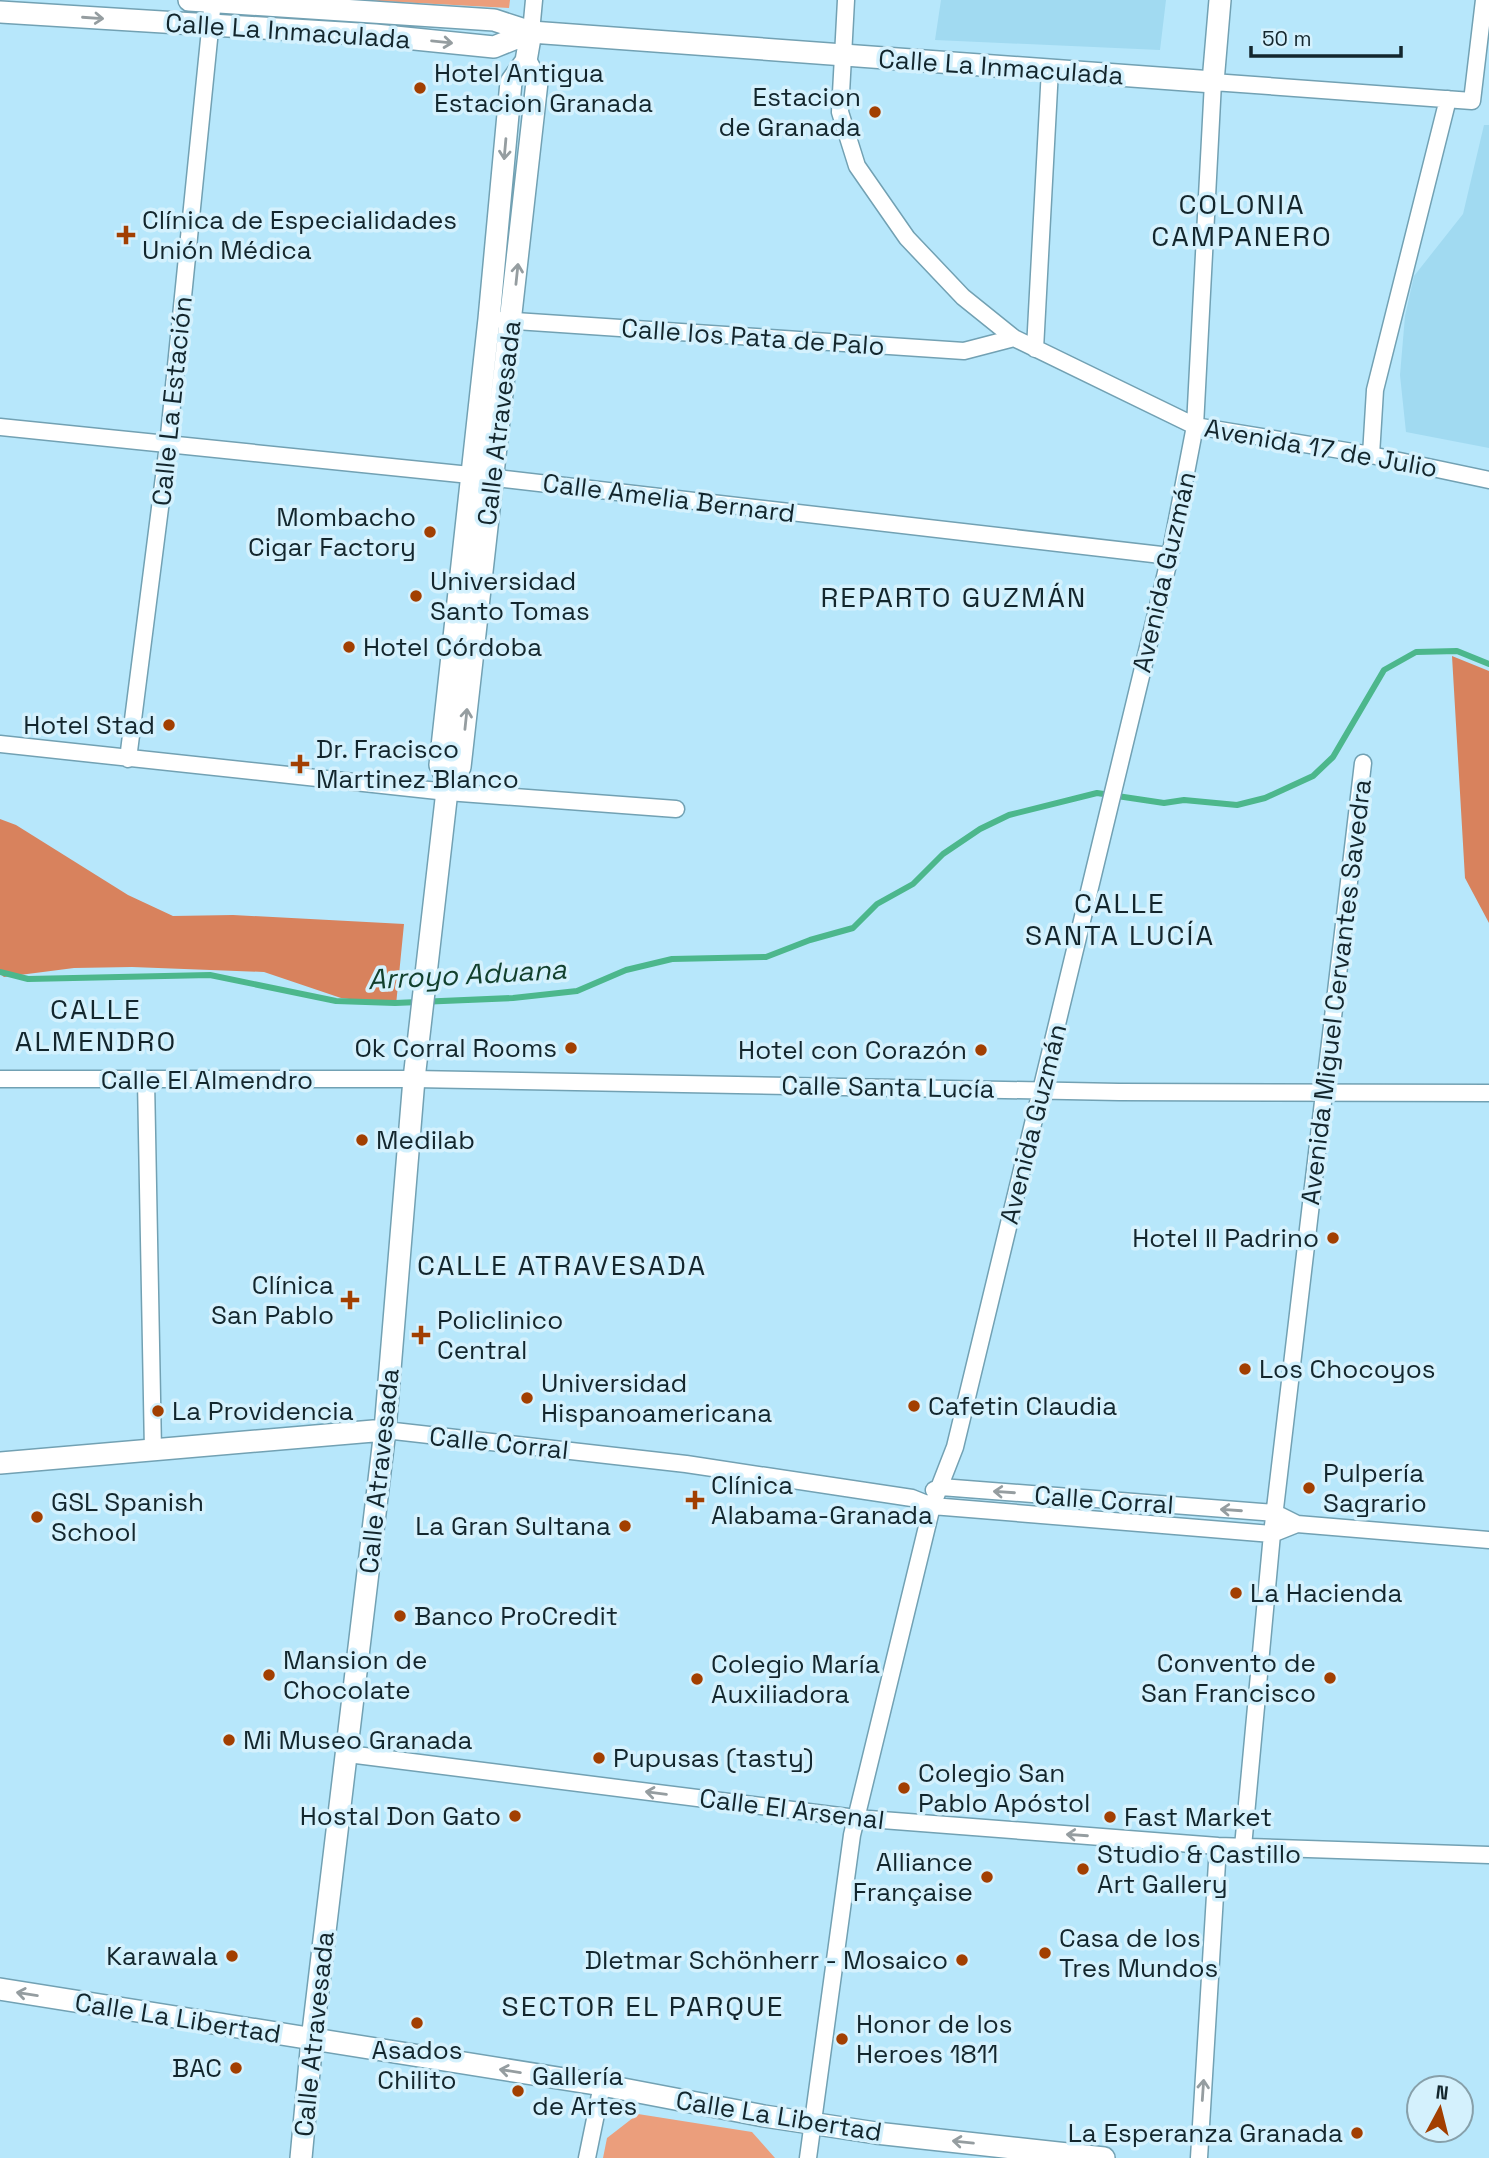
<svg xmlns="http://www.w3.org/2000/svg" width="1489" height="2158" viewBox="0 0 1489 2158" font-family="'Space Grotesk',sans-serif">
  <rect width="100%" height="100%" fill="#b7e7fb"/>
  <!-- built -->
  <path fill="#a1daf1" d="M941 0H1166L1160 50 935 40Z
    M1484 125H1489V448L1406 432 1400 375 1405 316 1414 276 1463 214Z"/>
  <!-- green -->
  <path fill="#eb9e7c" d="M362 0H510L509 8Z
    M638 2114 752 2132 775 2158H603L607 2138Z"/>
  <!-- forest -->
  <path fill="#d8825d" d="M1452 656 1489 671V923L1465 878Z
    M0 819 16 825 128 895 173 916 233 915 404 924 396 1005 341 998 264 972 132 967 74 968 4 977 0 974Z"/>
  <g fill="none" stroke-linecap="round" stroke-linejoin="round">
    <!-- stream -->
    <path stroke="#4cb78c" stroke-width="6" d="M0 972 28 979 210 975 336 1001 395 1003 513 998 577 991 626 970 672 959 766 957 810 940 853 928 877 904 913 884 943 854 980 829 1009 815 1097 793 1164 803 1184 800 1237 805 1265 798 1313 776 1333 757 1384 670 1416 652 1457 651 1489 664"/>
    <defs>
      <path id="street" d="M846 0 840 112 857 166 907 238 963 297 1014 338 1195 426 1371 455 1489 480
        M531 32 534 0
        M501 320 964 351 1014 338
        M1035 349 1050 69
        M0 427 470 475 1170 556
        M1371 455 1375 390 1448 99
        M0 744 447 792 676 809
        M128 759 168 445 213 0
        M0 1079H414L1119 1092 1489 1093
        M146 1080 153 1451
        M385 1430 686 1464 912 1498 932 1506 1272 1534 1297 1524
        M934 1490 941 1487 1275 1513 1297 1524 1489 1540
        M348 1754 856 1818 1218 1846 1489 1855
        M1243 1847 1272 1534 1363 763
        M587 2158 602 2085
        M808 2158 852 1835 932 1506 955 1447 1170 556 1195 426 1213 82 1472 101 1484 0
        M1199 2158 1218 1846"/>
      <path id="secondary" d="M189 0 494 20 531 32 1213 82 1220 0
        M0 12 375 35 494 47 531 32
        M448 782 460 767 537 82 526 61
        M0 1463 385 1430
        M0 1989 602 2085 764 2116 876 2133 1104 2158
        M301 2158 312 2040 385 1430 414 1079 448 782 440 765 489 319 511 82 526 61 531 32"/>
    </defs>
    <!-- street casing -->
    <use href="#street" stroke="#72a1b3" stroke-width="19"/>
    <!-- secondary casing -->
    <use href="#secondary" stroke="#72a1b3" stroke-width="24"/>
    <!-- street -->
    <use href="#street" stroke="#fff" stroke-width="16"/>
    <!-- secondary -->
    <use href="#secondary" stroke="#fff" stroke-width="21"/>
  </g>
  <!-- one-way arrows -->
  <defs><path id="oneway-shaft" d="M-6 0H5M1.5-3L5.5 0L1.5 3" fill="none" stroke-width="1.6" stroke-linecap="round" stroke-linejoin="round" transform="scale(1.75)"/></defs>
  <g stroke="#959da0">
    <use href="#oneway-shaft" transform="translate(93 18) rotate(4)"/>
    <use href="#oneway-shaft" transform="translate(442 42) rotate(6)"/>
    <use href="#oneway-shaft" transform="translate(505 149) rotate(95)"/>
    <use href="#oneway-shaft" transform="translate(517 274) rotate(-84)"/>
    <use href="#oneway-shaft" transform="translate(466 719) rotate(-84)"/>
    <use href="#oneway-shaft" transform="translate(1004 1492) rotate(-176)"/>
    <use href="#oneway-shaft" transform="translate(1231 1510) rotate(-176)"/>
    <use href="#oneway-shaft" transform="translate(656 1793) rotate(-173)"/>
    <use href="#oneway-shaft" transform="translate(1077 1835) rotate(-176)"/>
    <use href="#oneway-shaft" transform="translate(27 1994) rotate(-171)"/>
    <use href="#oneway-shaft" transform="translate(510 2071) rotate(-171)"/>
    <use href="#oneway-shaft" transform="translate(1203 2090) rotate(-86)"/>
    <use href="#oneway-shaft" transform="translate(963 2142) rotate(-174)"/>
  </g>
  <!-- markers -->
  <g fill="#a23f01" stroke="#d4f1fd" stroke-width="2.5">
    <circle cx="420" cy="88" r="7"/>
    <circle cx="875" cy="112" r="7"/>
    <path d="M122.5 224.5h7v7h7v7h-7v7h-7v-7h-7v-7h7z"/>
    <circle cx="430" cy="532" r="7"/>
    <circle cx="416" cy="596" r="7"/>
    <circle cx="349" cy="647" r="7"/>
    <circle cx="169" cy="725" r="7"/>
    <path d="M296.5 753.5h7v7h7v7h-7v7h-7v-7h-7v-7h7z"/>
    <circle cx="571" cy="1048" r="7"/>
    <circle cx="981" cy="1050" r="7"/>
    <circle cx="362" cy="1140" r="7"/>
    <circle cx="1333" cy="1238" r="7"/>
    <path d="M346.5 1289.5h7v7h7v7h-7v7h-7v-7h-7v-7h7z"/>
    <path d="M417.5 1324.5h7v7h7v7h-7v7h-7v-7h-7v-7h7z"/>
    <circle cx="1245" cy="1369" r="7"/>
    <circle cx="527" cy="1398" r="7"/>
    <circle cx="914" cy="1406" r="7"/>
    <circle cx="158" cy="1411" r="7"/>
    <circle cx="1309" cy="1488" r="7"/>
    <path d="M691.5 1489.5h7v7h7v7h-7v7h-7v-7h-7v-7h7z"/>
    <circle cx="37" cy="1517" r="7"/>
    <circle cx="625" cy="1526" r="7"/>
    <circle cx="1236" cy="1593" r="7"/>
    <circle cx="400" cy="1616" r="7"/>
    <circle cx="269" cy="1675" r="7"/>
    <circle cx="1330" cy="1678" r="7"/>
    <circle cx="697" cy="1679" r="7"/>
    <circle cx="229" cy="1740" r="7"/>
    <circle cx="599" cy="1758" r="7"/>
    <circle cx="904" cy="1788" r="7"/>
    <circle cx="515" cy="1816" r="7"/>
    <circle cx="1110" cy="1817" r="7"/>
    <circle cx="1083" cy="1869" r="7"/>
    <circle cx="987" cy="1877" r="7"/>
    <circle cx="1045" cy="1953" r="7"/>
    <circle cx="232" cy="1956" r="7"/>
    <circle cx="962" cy="1960" r="7"/>
    <circle cx="417" cy="2023" r="7"/>
    <circle cx="842" cy="2039" r="7"/>
    <circle cx="236" cy="2068" r="7"/>
    <circle cx="518" cy="2091" r="7"/>
    <circle cx="1357" cy="2133" r="7"/>
  </g>
  <g text-anchor="middle" stroke-width="7" stroke-linejoin="round" paint-order="stroke">
    <!-- street labels -->
    <g font-size="26" fill="#13262d" stroke="#d4f1fd">
      <text transform="translate(288 31) rotate(4)" y="9">Calle La Inmaculada</text>
      <text transform="translate(1001 67) rotate(4)" y="9">Calle La Inmaculada</text>
      <text transform="translate(753 337) rotate(4)" y="9">Calle los Pata de Palo</text>
      <text transform="translate(172 401) rotate(-84)" y="9">Calle La Estación</text>
      <text transform="translate(499 423) rotate(-83)" y="9">Calle Atravesada</text>
      <text transform="translate(1321 448) rotate(10)" y="9">Avenida 17 de Julio</text>
      <text transform="translate(669 498) rotate(7)" y="9">Calle Amelia Bernard</text>
      <text transform="translate(1164 572) rotate(-77)" y="9">Avenida Guzmán</text>
      <text transform="translate(1336 992) rotate(-83)" y="9">Avenida Miguel Cervantes Savedra</text>
      <text x="207" y="1089">Calle El Almendro</text>
      <text transform="translate(888 1087) rotate(1)" y="9">Calle Santa Lucía</text>
      <text transform="translate(1033 1124) rotate(-76)" y="9">Avenida Guzmán</text>
      <text transform="translate(499 1443) rotate(6)" y="9">Calle Corral</text>
      <text transform="translate(379 1471) rotate(-84)" y="9">Calle Atravesada</text>
      <text transform="translate(1104 1500) rotate(4)" y="9">Calle Corral</text>
      <text transform="translate(792 1809) rotate(7)" y="9">Calle El Arsenal</text>
      <text transform="translate(178 2018) rotate(9)" y="9">Calle La Libertad</text>
      <text transform="translate(314 2034) rotate(-84)" y="9">Calle Atravesada</text>
      <text transform="translate(779 2116) rotate(9)" y="9">Calle La Libertad</text>
    </g>
    <!-- poi labels -->
    <g font-size="26" fill="#13262d" stroke="#d4f1fd" text-anchor="start">
      <text x="434" y="82">Hotel Antigua<tspan x="434" dy="30">Estacion Granada</tspan></text>
      <text x="861" y="106" text-anchor="end">Estacion<tspan x="861" dy="30">de Granada</tspan></text>
      <text x="142" y="229">Clínica de Especialidades<tspan x="142" dy="30">Unión Médica</tspan></text>
      <text x="416" y="526" text-anchor="end">Mombacho<tspan x="416" dy="30">Cigar Factory</tspan></text>
      <text x="430" y="590">Universidad<tspan x="430" dy="30">Santo Tomas</tspan></text>
      <text x="363" y="656">Hotel Córdoba</text>
      <text x="155" y="734" text-anchor="end">Hotel Stad</text>
      <text x="316" y="758">Dr. Fracisco<tspan x="316" dy="30">Martinez Blanco</tspan></text>
      <text x="557" y="1057" text-anchor="end">Ok Corral Rooms</text>
      <text x="967" y="1059" text-anchor="end">Hotel con Corazón</text>
      <text x="376" y="1149">Medilab</text>
      <text x="1319" y="1247" text-anchor="end">Hotel Il Padrino</text>
      <text x="334" y="1294" text-anchor="end">Clínica<tspan x="334" dy="30">San Pablo</tspan></text>
      <text x="437" y="1329">Policlinico<tspan x="437" dy="30">Central</tspan></text>
      <text x="1259" y="1378">Los Chocoyos</text>
      <text x="541" y="1392">Universidad<tspan x="541" dy="30">Hispanoamericana</tspan></text>
      <text x="928" y="1415">Cafetin Claudia</text>
      <text x="172" y="1420">La Providencia</text>
      <text x="1323" y="1482">Pulpería<tspan x="1323" dy="30">Sagrario</tspan></text>
      <text x="711" y="1494">Clínica<tspan x="711" dy="30">Alabama-Granada</tspan></text>
      <text x="51" y="1511">GSL Spanish<tspan x="51" dy="30">School</tspan></text>
      <text x="611" y="1535" text-anchor="end">La Gran Sultana</text>
      <text x="1250" y="1602">La Hacienda</text>
      <text x="414" y="1625">Banco ProCredit</text>
      <text x="283" y="1669">Mansion de<tspan x="283" dy="30">Chocolate</tspan></text>
      <text x="1316" y="1672" text-anchor="end">Convento de<tspan x="1316" dy="30">San Francisco</tspan></text>
      <text x="711" y="1673">Colegio María<tspan x="711" dy="30">Auxiliadora</tspan></text>
      <text x="243" y="1749">Mi Museo Granada</text>
      <text x="613" y="1767">Pupusas (tasty)</text>
      <text x="918" y="1782">Colegio San<tspan x="918" dy="30">Pablo Apóstol</tspan></text>
      <text x="501" y="1825" text-anchor="end">Hostal Don Gato</text>
      <text x="1124" y="1826">Fast Market</text>
      <text x="1097" y="1863">Studio &amp; Castillo<tspan x="1097" dy="30">Art Gallery</tspan></text>
      <text x="973" y="1871" text-anchor="end">Alliance<tspan x="973" dy="30">Française</tspan></text>
      <text x="1059" y="1947">Casa de los<tspan x="1059" dy="30">Tres Mundos</tspan></text>
      <text x="218" y="1965" text-anchor="end">Karawala</text>
      <text x="948" y="1969" text-anchor="end">DIetmar Schönherr - Mosaico</text>
      <text x="856" y="2033">Honor de los<tspan x="856" dy="30">Heroes 1811</tspan></text>
      <text x="417" y="2059" text-anchor="middle">Asados<tspan x="417" dy="30">Chilito</tspan></text>
      <text x="222" y="2077" text-anchor="end">BAC</text>
      <text x="532" y="2085">Gallería<tspan x="532" dy="30">de Artes</tspan></text>
      <text x="1343" y="2142" text-anchor="end">La Esperanza Granada</text>
    </g>
    <!-- neighbourhood labels -->
    <g font-size="28" letter-spacing="2" fill="#13262d" stroke="#d4f1fd">
      <text x="1242" y="214">COLONIA<tspan x="1242" dy="32">CAMPANERO</tspan></text>
      <text x="954" y="607">REPARTO GUZMÁN</text>
      <text x="1120" y="913">CALLE<tspan x="1120" dy="32">SANTA LUCÍA</tspan></text>
      <text x="96" y="1019">CALLE<tspan x="96" dy="32">ALMENDRO</tspan></text>
      <text x="562" y="1275">CALLE ATRAVESADA</text>
      <text x="643" y="2016">SECTOR EL PARQUE</text>
    </g>
    <!-- water labels -->
    <g font-size="28" font-style="italic" fill="#12402e" stroke="#d4f1fd">
      <text transform="translate(467 974) rotate(-3)" y="10">Arroyo Aduana</text>
    </g>
  </g>
  <!-- north arrow -->
  <g transform="translate(1440 2109) rotate(7)"><circle r="33" fill="#d4f1fd" stroke="#87a0aa" stroke-width="2"/>
  <path d="M0-5L12 26L0 18L-12 26Z" fill="#a23f01"/>
  <text y="-10" font-size="19" font-weight="bold" text-anchor="middle" fill="#13262d">N</text>
  </g>
  <!-- scale -->
  <path d="M1251 46v10h150v-10" fill="none" stroke="#13262d" stroke-width="3.5"/>
  <text x="1262" y="46" font-size="21" fill="#13262d" stroke="#d4f1fd" stroke-width="5" paint-order="stroke">50 m</text>
</svg>
